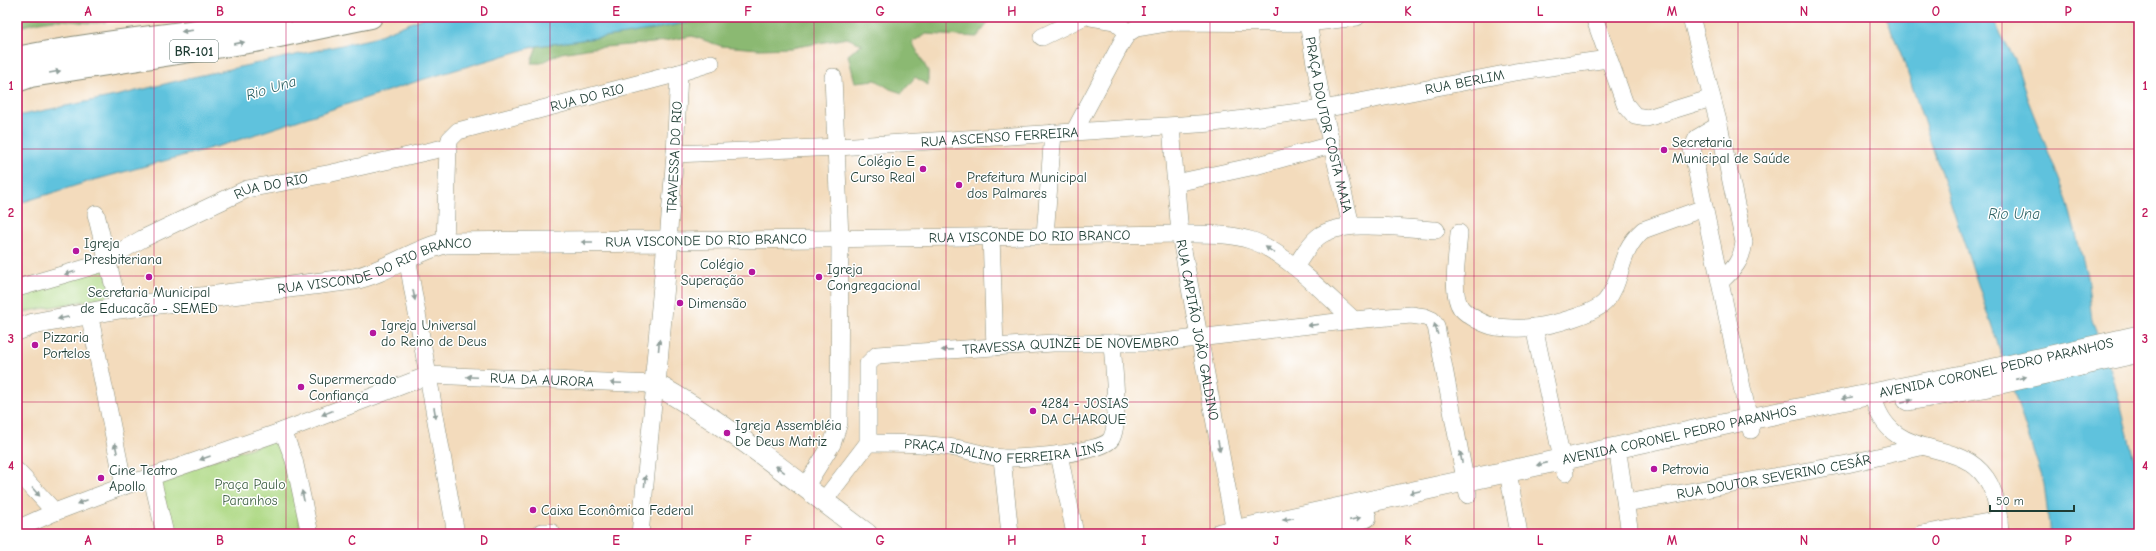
<svg xmlns="http://www.w3.org/2000/svg" width="2156" height="551" viewBox="0 0 2156 551" font-family="'Comic Neue',sans-serif">
  <rect width="100%" height="100%" fill="#fff"/>
  <filter id="ink" filterUnits="userSpaceOnUse"><feTurbulence type="fractalNoise" baseFrequency=".025" numOctaves="2"/><feDisplacementMap in="SourceGraphic" scale="8" xChannelSelector="R" yChannelSelector="G"/><feConvolveMatrix kernelMatrix="1 2 1 2 8 2 1 2 1" color-interpolation-filters="sRGB"/></filter>
  <filter id="wash" filterUnits="userSpaceOnUse"><feTurbulence type="fractalNoise" baseFrequency=".012" numOctaves="4" result="noise"/><feDisplacementMap in="SourceGraphic" scale="16" xChannelSelector="R" yChannelSelector="G"/><feGaussianBlur stdDeviation="0.9" result="paint"/><feColorMatrix in="noise" values="0 0 0 0 0 0 0 0 0 0 0 0 0 0 0 0 0 1.4 0 .05"/><feComposite in="paint" operator="in"/></filter>
  <g filter="url(#wash)">
    <rect width="100%" height="100%" fill="#f3dbbc"/>
    <!-- green -->
    <path fill="#afd985" stroke="#678b5c" d="M104 266 112 293 107 297 17 313V290Z
      M282 438 302 534H168L155 479Z"/>
    <!-- forest -->
    <path fill="#8bb972" stroke="#557b53" d="M17 17H117C100 29 73 19 53 20 41 21 29 24 17 28Z
      M719 17H993L977 37 926 34 912 42 928 71V85L915 77 902 93 890 89 876 80 855 82 848 55 862 44 847 38 791 48 759 49 721 46 692 36 653 43 592 48 561 53 541 63H531L537 46 622 34Z"/>
    <!-- water -->
    <path fill="#5fc2dd" stroke="#3f8088" d="M425 17H719L633 33 537 46 421 80 226 144 87 182 17 204V116L120 95 193 77 370 39Z
      M1886 17H1991L2015 59 2027 98 2066 197 2087 276 2092 321 2113 376 2139 478V534H2050L2044 483 1903 59Z"/>
  </g>
  <g filter="url(#ink)">
    <g fill="none" stroke-linecap="round" stroke-linejoin="round">
      <defs>
        <g id="minor">
          <path d="M1091 17 1115 21 1128 33"/>
          <path d="M1594 17 1625 104 1635 116 1647 118 1712 98"/>
          <path d="M1691 17 1719 125 1744 242C1742 260 1734 269 1721 281"/>
          <path id="s1" d="M1308 23 1323 109 1351 225"/>
          <path d="M1042 37 1083 17"/>
          <path id="s2" d="M679 73 675 154 668 241 1180 234C1203 234 1227 233 1250 240 1282 249 1328 297 1354 320"/>
          <path d="M1719 125 1697 138 1692 149 1751 430"/>
          <path id="s3" d="M1171 127 1180 234 1235 531"/>
          <path d="M1074 132 1122 42 1128 33 1136 28 1172 22 1308 23 1357 17"/>
          <path id="s4" d="M675 154 838 147 1213 123 1323 109 1515 72 1608 59"/>
          <path d="M1176 183 1255 166 1331 145"/>
          <path d="M96 214 119 308"/>
          <path d="M1459 233C1458 251 1450 293 1461 308 1468 316 1485 325 1496 327 1507 328 1523 329 1535 327 1552 325 1595 314 1606 301 1624 279 1617 253 1643 230L1704 208"/>
          <path d="M1045 235 1053 133"/>
          <path d="M991 236 995 347"/>
          <path id="s5" d="M445 243 448 147 450 139 458 131 679 73 711 63"/>
          <path d="M407 257 456 534"/>
          <path d="M1295 267C1302 257 1308 245 1318 237 1342 218 1406 229 1436 230"/>
          <path id="s6" d="M17 288 107 262 121 251 142 239 247 189 332 173 448 147"/>
          <path d="M89 313 124 486"/>
          <path d="M1534 327 1565 473"/>
          <path d="M1872 393C1889 467 1955 433 1986 478 1997 494 1999 516 2000 534"/>
          <path d="M283 431 294 460 310 534"/>
          <path id="s7" d="M868 443C897 443 927 443 955 448 971 450 987 457 1003 458 1022 458 1102 454 1111 439 1121 423 1113 363 1112 343"/>
          <path d="M1059 454 1075 534"/>
          <path d="M1002 458 1010 534"/>
          <path d="M1619 460 1630 534"/>
          <path d="M17 471 55 512"/>
          <path d="M1508 472 1519 534"/>
          <path d="M152 478 165 534"/>
          <path d="M805 487 832 444 839 423 840 238 833 77"/>
          <path id="s8" d="M823 502 868 443V364L877 355 1053 343H1154L1354 320 1411 315 1425 317 1432 320 1436 326 1468 495"/>
          <path id="s9" d="M1626 503 1847 464 1920 447"/>
          <path id="s10" d="M17 529 55 512 124 486 283 431 429 375 655 384 640 534"/>
          <path d="M1922 534 1999 520"/>
        </g>
        <g id="major">
          <path id="s11" d="M17 330 33 324 119 308 354 279C386 272 413 251 445 243L668 241 655 384C731 426 798 483 867 534"/>
          <path d="M1908 400 1983 387 2139 352"/>
          <path d="M542 534H550"/>
          <path id="s12" d="M1220 534 1749 419 1981 372 2139 336"/>
          <path d="M1290 534 1366 517"/>
        </g>
        <path id="highway" d="M17 58C104 39 194 35 281 17
          M17 81 31 76 255 41 371 17"/>
      </defs>
      <!-- minor casing -->
      <use href="#minor" stroke="#898c78" stroke-width="18"/>
      <!-- major casing -->
      <use href="#major" stroke="#898c78" stroke-width="22"/>
      <!-- highway casing -->
      <use href="#highway" stroke="#898c78" stroke-width="24"/>
      <!-- minor -->
      <use href="#minor" stroke="#fff" stroke-width="17"/>
      <!-- major -->
      <use href="#major" stroke="#fff" stroke-width="21"/>
      <!-- highway -->
      <use href="#highway" stroke="#fff" stroke-width="22"/>
    </g>
    <!-- one-way arrows -->
    <defs><path id="oneway-solid" d="M-6-.8H1V-3.2L6.5 0L1 3.2V.8H-6Z"/></defs>
    <g fill="#8f9e9a">
      <use href="#oneway-solid" transform="translate(187 31) rotate(173)"/>
      <use href="#oneway-solid" transform="translate(239 43) rotate(-9)"/>
      <use href="#oneway-solid" transform="translate(55 72) rotate(-10)"/>
      <use href="#oneway-solid" transform="translate(587 242) rotate(180)"/>
      <use href="#oneway-solid" transform="translate(1270 250) rotate(-146)"/>
      <use href="#oneway-solid" transform="translate(70 273) rotate(164)"/>
      <use href="#oneway-solid" transform="translate(414 295) rotate(79)"/>
      <use href="#oneway-solid" transform="translate(63 318) rotate(169)"/>
      <use href="#oneway-solid" transform="translate(1313 325) rotate(173)"/>
      <use href="#oneway-solid" transform="translate(1436 329) rotate(-108)"/>
      <use href="#oneway-solid" transform="translate(659 345) rotate(-85)"/>
      <use href="#oneway-solid" transform="translate(947 350) rotate(177)"/>
      <use href="#oneway-solid" transform="translate(472 377) rotate(-178)"/>
      <use href="#oneway-solid" transform="translate(2021 378) rotate(-13)"/>
      <use href="#oneway-solid" transform="translate(616 383) rotate(-178)"/>
      <use href="#oneway-solid" transform="translate(1847 398) rotate(168)"/>
      <use href="#oneway-solid" transform="translate(1907 401) rotate(-10)"/>
      <use href="#oneway-solid" transform="translate(327 413) rotate(158)"/>
      <use href="#oneway-solid" transform="translate(435 413) rotate(80)"/>
      <use href="#oneway-solid" transform="translate(1219 446) rotate(79)"/>
      <use href="#oneway-solid" transform="translate(116 448) rotate(-102)"/>
      <use href="#oneway-solid" transform="translate(1461 457) rotate(-101)"/>
      <use href="#oneway-solid" transform="translate(205 458) rotate(160)"/>
      <use href="#oneway-solid" transform="translate(1542 464) rotate(167)"/>
      <use href="#oneway-solid" transform="translate(780 469) rotate(-144)"/>
      <use href="#oneway-solid" transform="translate(645 481) rotate(-84)"/>
      <use href="#oneway-solid" transform="translate(36 492) rotate(48)"/>
      <use href="#oneway-solid" transform="translate(1415 492) rotate(168)"/>
      <use href="#oneway-solid" transform="translate(303 496) rotate(-102)"/>
      <use href="#oneway-solid" transform="translate(82 502) rotate(159)"/>
      <use href="#oneway-solid" transform="translate(1288 519) rotate(168)"/>
      <use href="#oneway-solid" transform="translate(1355 519) rotate(-13)"/>
    </g>
  </g>
  <!-- grid -->
  <path fill="none" stroke="#c2185b" stroke-width="1" stroke-opacity="0.55" d="M154 17V534M286 17V534M418 17V534M550 17V534M682 17V534M814 17V534M946 17V534M1078 17V534M1210 17V534M1342 17V534M1474 17V534M1606 17V534M1738 17V534M1870 17V534M2002 17V534M17 149H2139M17 276H2139M17 402H2139"/>
  <!-- markers -->
  <g fill="#b5179e" stroke="#fff" stroke-width="1.5">
    <circle cx="1664" cy="150" r="4"/>
    <circle cx="923" cy="169" r="4"/>
    <circle cx="959" cy="185" r="4"/>
    <circle cx="76" cy="251" r="4"/>
    <circle cx="752" cy="272" r="4"/>
    <circle cx="149" cy="277" r="4"/>
    <circle cx="819" cy="277" r="4"/>
    <circle cx="680" cy="303" r="4"/>
    <circle cx="373" cy="333" r="4"/>
    <circle cx="35" cy="345" r="4"/>
    <circle cx="301" cy="387" r="4"/>
    <circle cx="1033" cy="411" r="4"/>
    <circle cx="727" cy="433" r="4"/>
    <circle cx="1654" cy="469" r="4"/>
    <circle cx="101" cy="478" r="4"/>
    <circle cx="533" cy="510" r="4"/>
  </g>
  <g text-anchor="middle" stroke-width="3" stroke-linejoin="round" paint-order="stroke">
    <!-- shield labels -->
    <rect fill="#fff" stroke="#627771" stroke-width="1" x="170" y="40" width="48" height="22" rx="3"/>
    <g font-size="13" font-weight="bold" fill="#1f3d34">
      <text x="194" y="56">BR-101</text>
    </g>
    <!-- street labels -->
    <g font-size="14" fill="#1f3d34" stroke="#fff">
      <text dy="5" stroke="none"><textPath href="#s4" startOffset="794">RUA BERLIM</textPath></text>
      <text dy="5" stroke="none"><textPath href="#s5" startOffset="249">RUA DO RIO</textPath></text>
      <text dy="5" stroke="none"><textPath href="#s1" startOffset="104">PRAÇA DOUTOR COSTA MAIA</textPath></text>
      <text dy="5" stroke="none"><textPath href="#s4" startOffset="325">RUA ASCENSO FERREIRA</textPath></text>
      <text transform="translate(674 157) rotate(-87)" y="5">TRAVESSA DO RIO</text>
      <text dy="5" stroke="none"><textPath href="#s6" startOffset="276">RUA DO RIO</textPath></text>
      <text dy="5" stroke="none"><textPath href="#s2" startOffset="530">RUA VISCONDE DO RIO BRANCO</textPath></text>
      <text transform="translate(706 240) rotate(-1)" y="5">RUA VISCONDE DO RIO BRANCO</text>
      <text dy="5" stroke="none"><textPath href="#s11" startOffset="365">RUA VISCONDE DO RIO BRANCO</textPath></text>
      <text dy="5" stroke="none"><textPath href="#s3" startOffset="205">RUA CAPITÃO JOÃO GALDINO</textPath></text>
      <text dy="5" stroke="none"><textPath href="#s8" startOffset="360">TRAVESSA QUINZE DE NOVEMBRO</textPath></text>
      <text dy="5" stroke="none"><textPath href="#s12" startOffset="794">AVENIDA CORONEL PEDRO PARANHOS</textPath></text>
      <text dy="5" stroke="none"><textPath href="#s10" startOffset="553">RUA DA AURORA</textPath></text>
      <text dy="5" stroke="none"><textPath href="#s12" startOffset="470">AVENIDA CORONEL PEDRO PARANHOS</textPath></text>
      <text dy="5" stroke="none"><textPath href="#s7" startOffset="137">PRAÇA IDALINO FERREIRA LINS</textPath></text>
      <text dy="5" stroke="none"><textPath href="#s9" startOffset="150">RUA DOUTOR SEVERINO CESÁR</textPath></text>
    </g>
    <!-- poi labels -->
    <g font-size="14" fill="#1f3d34" stroke="#fff" text-anchor="start">
      <text x="1672" y="147">Secretaria<tspan x="1672" dy="16">Municipal de Saúde</tspan></text>
      <text x="915" y="166" text-anchor="end">Colégio E<tspan x="915" dy="16">Curso Real</tspan></text>
      <text x="967" y="182">Prefeitura Municipal<tspan x="967" dy="16">dos Palmares</tspan></text>
      <text x="84" y="248">Igreja<tspan x="84" dy="16">Presbiteriana</tspan></text>
      <text x="744" y="269" text-anchor="end">Colégio<tspan x="744" dy="16">Superação</tspan></text>
      <text x="827" y="274">Igreja<tspan x="827" dy="16">Congregacional</tspan></text>
      <text x="149" y="297" text-anchor="middle">Secretaria Municipal<tspan x="149" dy="16">de Educação - SEMED</tspan></text>
      <text x="688" y="308">Dimensão</text>
      <text x="381" y="330">Igreja Universal<tspan x="381" dy="16">do Reino de Deus</tspan></text>
      <text x="43" y="342">Pizzaria<tspan x="43" dy="16">Portelos</tspan></text>
      <text x="309" y="384">Supermercado<tspan x="309" dy="16">Confiança</tspan></text>
      <text x="1041" y="408">4284 - JOSIAS<tspan x="1041" dy="16">DA CHARQUE</tspan></text>
      <text x="735" y="430">Igreja Assembléia<tspan x="735" dy="16">De Deus Matriz</tspan></text>
      <text x="1662" y="474">Petrovia</text>
      <text x="109" y="475">Cine Teatro<tspan x="109" dy="16">Apollo</tspan></text>
      <text x="541" y="515">Caixa Econômica Federal</text>
    </g>
    <!-- park labels -->
    <g font-size="14" fill="#436448" stroke="#fff">
      <text x="250" y="489">Praça Paulo<tspan x="250" dy="16">Paranhos</tspan></text>
    </g>
    <!-- water labels -->
    <g font-size="15" font-style="italic" fill="#326567" stroke="#fff">
      <text transform="translate(271 88) rotate(-17)" y="5">Rio Una</text>
      <text x="2014" y="219">Rio Una</text>
    </g>
  </g>
  <!-- margin -->
  <rect width="2156" height="551" fill="none" stroke="#fff" stroke-width="44"/>
  <!-- scale -->
  <path d="M1990 505v6h84v-6" fill="none" stroke="#1f3d34" stroke-width="2"/>
  <text x="1996" y="505" font-size="12" fill="#1f3d34" stroke="#ffffff" stroke-width="3" paint-order="stroke">50 m</text>
  <rect x="22" y="22" width="2112" height="507" fill="none" stroke="#c2185b" stroke-width="1.5"/>
  <g font-size="13" text-anchor="middle" font-weight="bold" fill="#c2185b">
    <text x="88" y="16">A</text>
    <text x="220" y="16">B</text>
    <text x="352" y="16">C</text>
    <text x="484" y="16">D</text>
    <text x="616" y="16">E</text>
    <text x="748" y="16">F</text>
    <text x="880" y="16">G</text>
    <text x="1012" y="16">H</text>
    <text x="1144" y="16">I</text>
    <text x="1276" y="16">J</text>
    <text x="1408" y="16">K</text>
    <text x="1540" y="16">L</text>
    <text x="1672" y="16">M</text>
    <text x="1804" y="16">N</text>
    <text x="1936" y="16">O</text>
    <text x="2068" y="16">P</text>
    <text x="11" y="90">1</text>
    <text x="2145" y="90">1</text>
    <text x="11" y="217">2</text>
    <text x="2145" y="217">2</text>
    <text x="11" y="343">3</text>
    <text x="2145" y="343">3</text>
    <text x="11" y="470">4</text>
    <text x="2145" y="470">4</text>
    <text x="88" y="545">A</text>
    <text x="220" y="545">B</text>
    <text x="352" y="545">C</text>
    <text x="484" y="545">D</text>
    <text x="616" y="545">E</text>
    <text x="748" y="545">F</text>
    <text x="880" y="545">G</text>
    <text x="1012" y="545">H</text>
    <text x="1144" y="545">I</text>
    <text x="1276" y="545">J</text>
    <text x="1408" y="545">K</text>
    <text x="1540" y="545">L</text>
    <text x="1672" y="545">M</text>
    <text x="1804" y="545">N</text>
    <text x="1936" y="545">O</text>
    <text x="2068" y="545">P</text>
  </g>
</svg>
